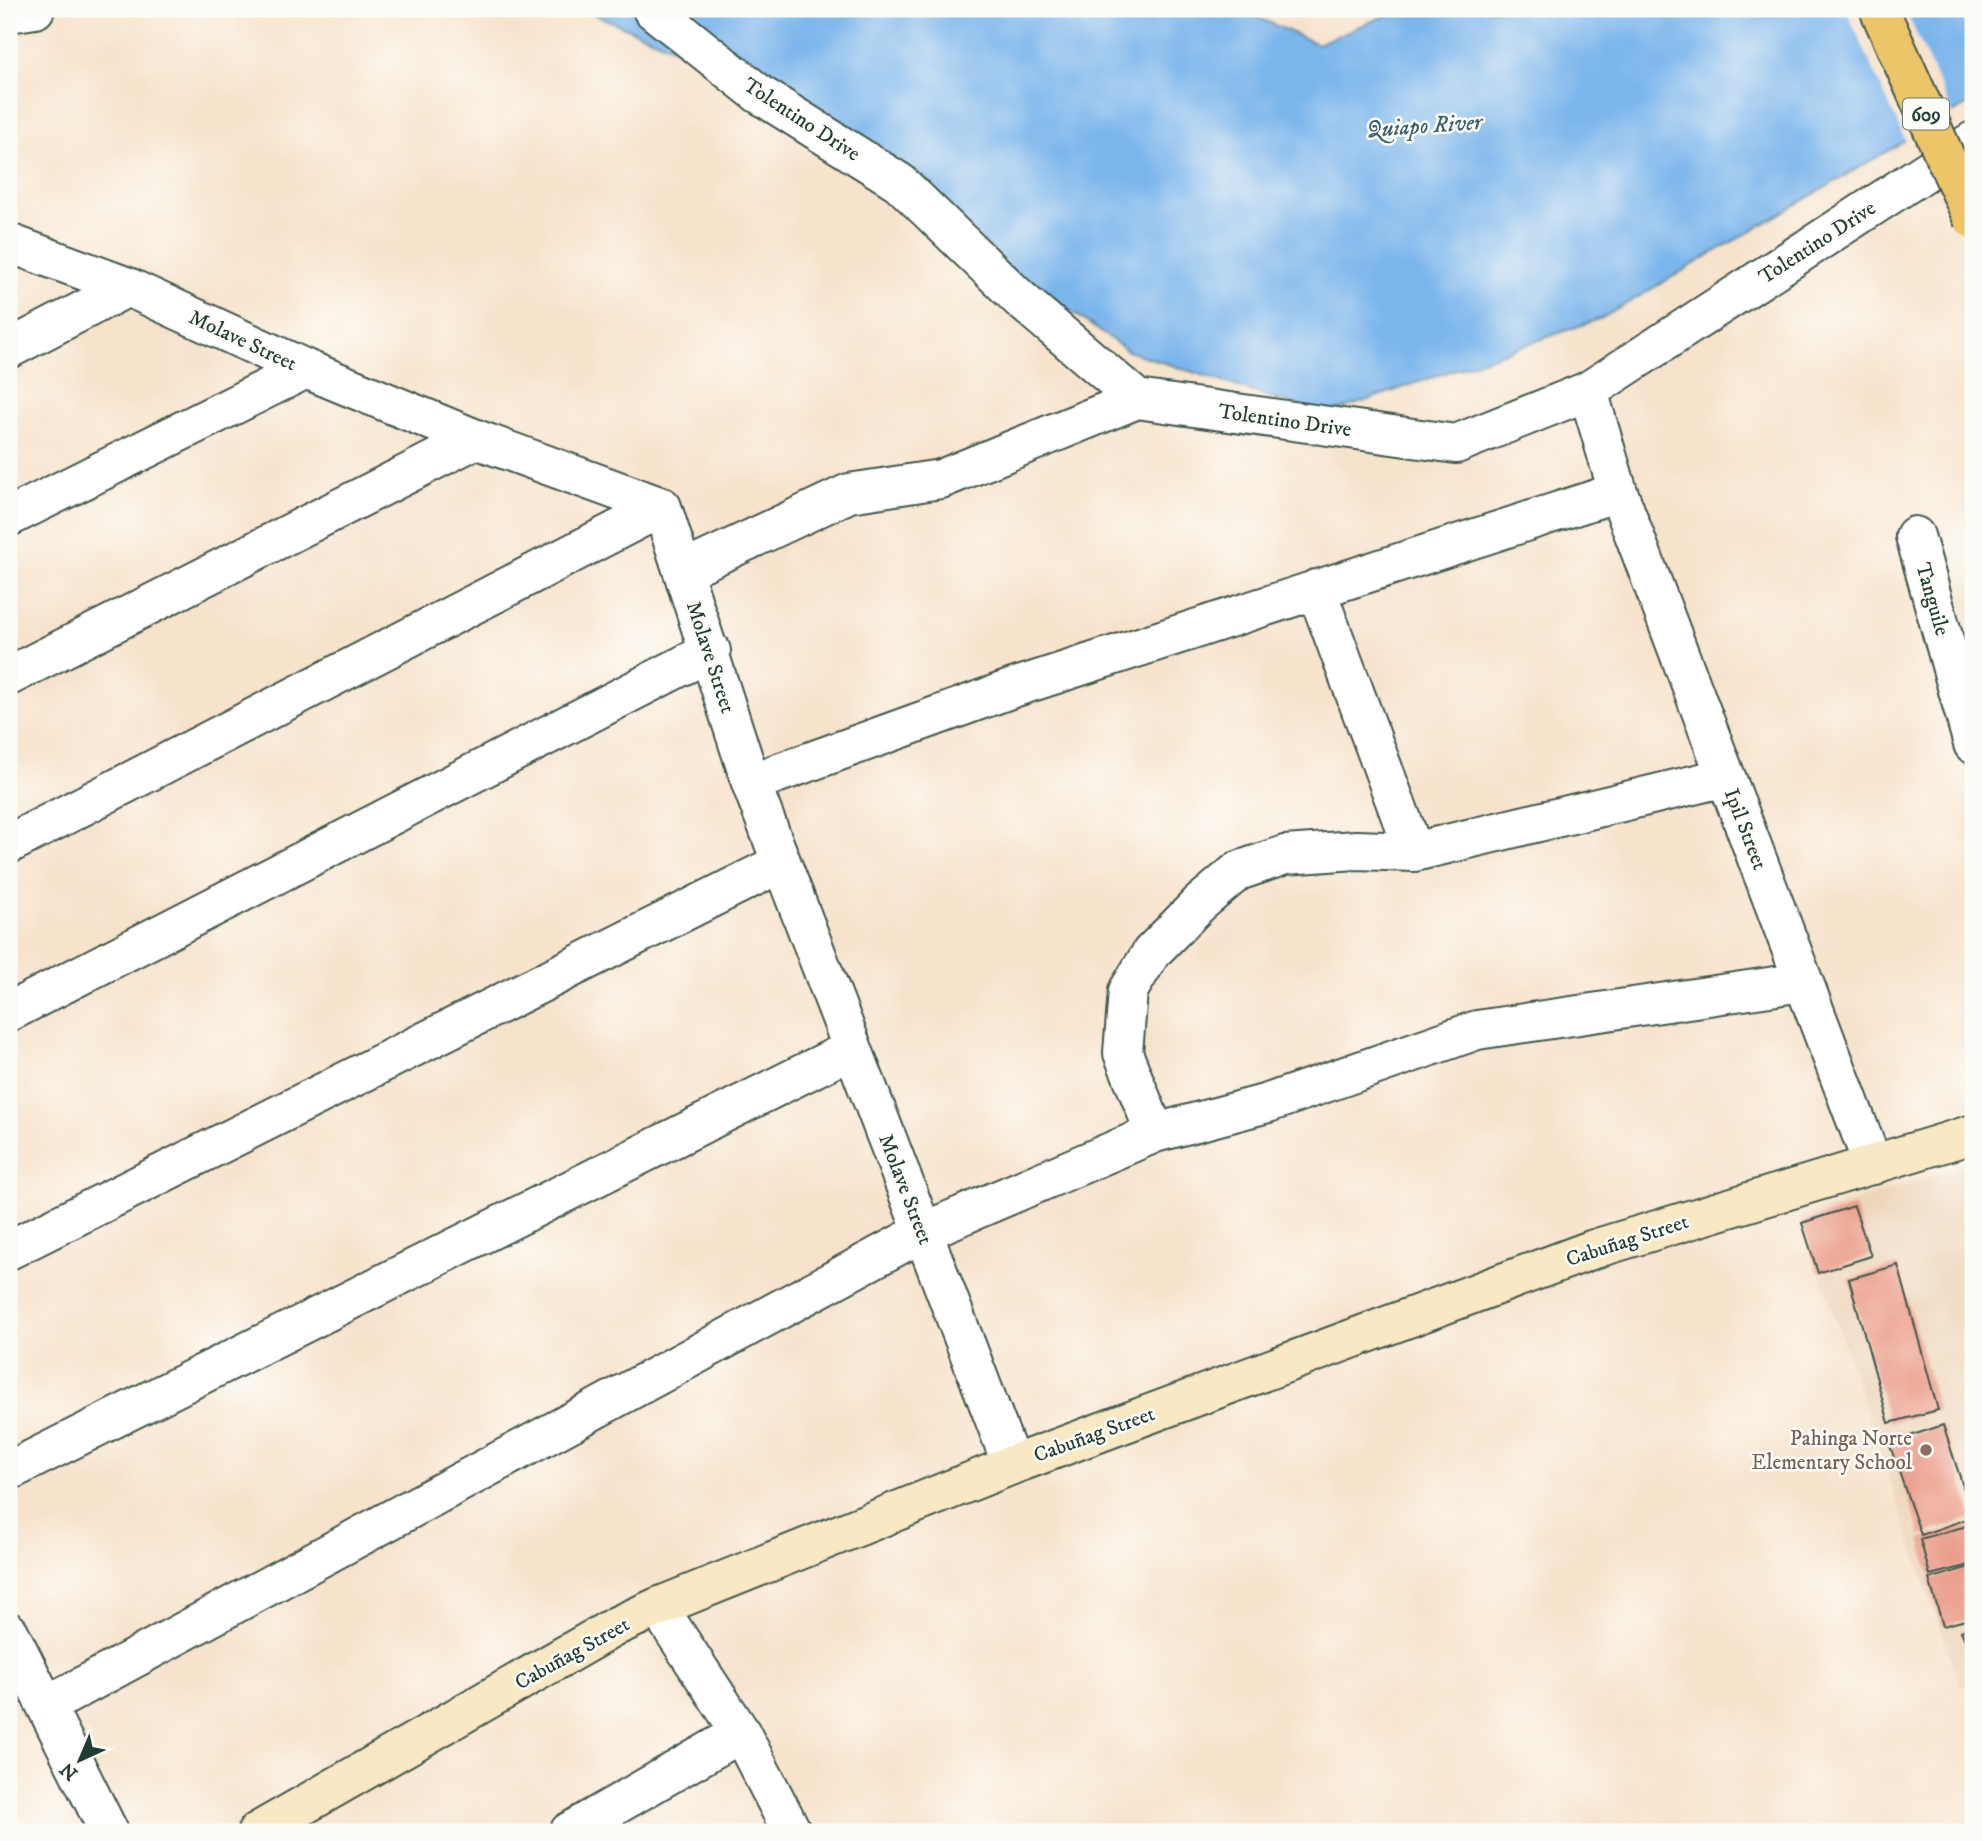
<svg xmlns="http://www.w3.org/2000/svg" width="1982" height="1841" viewBox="0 0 1982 1841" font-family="'IM FELL DW Pica',serif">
  <rect width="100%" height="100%" fill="#fdfcf7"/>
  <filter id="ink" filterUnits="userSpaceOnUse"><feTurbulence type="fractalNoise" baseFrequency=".0143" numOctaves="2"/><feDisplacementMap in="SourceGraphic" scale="14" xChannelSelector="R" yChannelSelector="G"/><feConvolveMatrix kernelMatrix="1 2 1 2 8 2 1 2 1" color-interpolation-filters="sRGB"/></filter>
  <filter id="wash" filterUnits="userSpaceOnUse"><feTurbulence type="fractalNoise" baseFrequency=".00686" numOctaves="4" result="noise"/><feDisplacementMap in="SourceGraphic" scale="28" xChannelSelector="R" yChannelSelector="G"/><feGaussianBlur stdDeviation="1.57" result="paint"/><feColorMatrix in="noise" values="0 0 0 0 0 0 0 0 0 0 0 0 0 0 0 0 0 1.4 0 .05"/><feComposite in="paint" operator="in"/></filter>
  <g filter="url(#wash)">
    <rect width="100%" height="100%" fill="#f7e3cc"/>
    <!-- built -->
    <path fill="#eed6bb" d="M1973 1163V1682L1960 1687 1801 1218Z"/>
    <!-- water -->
    <path fill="#7ab5ec" stroke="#4c7990" stroke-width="2" d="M581 9H1239L1317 44 1401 9H1973V101L1602 318 1325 415 1128 351 723 68Z"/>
    <!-- pier -->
    <path fill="#f7e3cc" d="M1846 9H1905L1954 117 1907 144Z"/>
    <g id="blocks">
      <!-- building -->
      <path fill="#ea9985" d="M1854 1206 1871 1256 1818 1273 1802 1223Z
        M1898 1265 1938 1410 1889 1423 1849 1279Z
        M1943 1425 1973 1517 1921 1535 1889 1443Z
        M1970 1525 1973 1564 1930 1575 1920 1539Z
        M1973 1566V1618L1943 1626 1929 1579Z
        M1973 1626V1658L1961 1631Z"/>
    </g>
  </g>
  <g filter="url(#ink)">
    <use href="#blocks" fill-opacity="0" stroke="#3f564b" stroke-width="2"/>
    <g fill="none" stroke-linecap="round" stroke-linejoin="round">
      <defs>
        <path id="street" d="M652 9 759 94 899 182 1020 299 1137 399 1456 444 1588 391 1973 141
          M9 13 35 9
          M9 243 128 287 306 369 476 439 662 507
          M9 349 128 287
          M1588 391 1618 492 1873 1165
          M662 507 751 783 1012 1465
          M9 517 306 369
          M1915 536 1973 744
          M683 571 849 493 941 479 1137 399
          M1316 589 1414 852
          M9 676 476 439
          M751 783 1013 688 1618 492
          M9 844 662 507
          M9 1012 711 651
          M1155 1133 1123 1053 1128 991 1151 953 1199 904 1238 871 1285 855 1356 850 1414 852 1726 777
          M9 1250 781 863
          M9 1471 852 1049
          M658 1607 741 1733 792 1832
          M9 1632 109 1832
          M46 1706 923 1232 1155 1133 1268 1103 1477 1030 1803 982
          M569 1832 741 1733"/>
        <path id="secondary" d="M257 1832 616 1626 658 1607 1012 1465 1594 1249 1973 1134"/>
      </defs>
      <!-- street casing -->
      <use href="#street" stroke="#3f564b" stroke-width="42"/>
      <!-- secondary casing -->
      <use href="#secondary" stroke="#3f564b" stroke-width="42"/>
      <!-- street -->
      <use href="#street" stroke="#fff" stroke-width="38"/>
      <!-- secondary -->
      <use href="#secondary" stroke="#f8e8c3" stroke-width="38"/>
      <defs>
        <path id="highway-bridge" d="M1879 9 1973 219"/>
      </defs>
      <!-- highway-bridge casing -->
      <use href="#highway-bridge" stroke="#3f564b" stroke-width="42" stroke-linecap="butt"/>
      <!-- highway-bridge -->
      <use href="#highway-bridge" stroke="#edc569" stroke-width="38"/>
    </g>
  </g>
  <!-- markers -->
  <circle fill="#8d6e63" stroke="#fdfcf7" stroke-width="2.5" cx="1926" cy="1450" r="7"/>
  <g text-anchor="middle" stroke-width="5" stroke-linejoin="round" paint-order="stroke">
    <!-- shield labels -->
    <rect fill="#fdfcf7" stroke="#62766e" stroke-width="2" x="1903" y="98.5" width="46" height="31" rx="5"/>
    <g font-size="19" font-weight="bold" fill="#1f3d34">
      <text x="1926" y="121">609</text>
    </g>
    <!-- street labels -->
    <g font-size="21" fill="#1f3d34" stroke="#fdfcf7">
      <text transform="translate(802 119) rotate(33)" y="7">Tolentino Drive</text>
      <text transform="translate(1817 242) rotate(-33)" y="7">Tolentino Drive</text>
      <text transform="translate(243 340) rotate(25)" y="7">Molave Street</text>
      <text transform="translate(1285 420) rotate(8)" y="7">Tolentino Drive</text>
      <text transform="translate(1933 599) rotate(74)" y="7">Tanguile</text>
      <text transform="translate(711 657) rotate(72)" y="7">Molave Street</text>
      <text transform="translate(1746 829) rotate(69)" y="7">Ipil Street</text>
      <text transform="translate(906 1189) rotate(69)" y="7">Molave Street</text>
      <text transform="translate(1627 1240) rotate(-18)" y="7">Cabuñag Street</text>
      <text transform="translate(1094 1434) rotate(-20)" y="7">Cabuñag Street</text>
      <text transform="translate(572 1653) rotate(-29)" y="7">Cabuñag Street</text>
    </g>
    <!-- education labels -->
    <g font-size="21" fill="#785e54" stroke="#fdfcf7" text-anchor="end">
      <text x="1912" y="1445">Pahinga Norte<tspan x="1912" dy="24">Elementary School</tspan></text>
    </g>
    <!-- water labels -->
    <g font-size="23" font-style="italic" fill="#3a616b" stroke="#fdfcf7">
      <text transform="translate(1424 125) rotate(-4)" y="8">Quiapo River</text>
    </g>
  </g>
  <!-- margin -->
  <rect width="1982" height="1841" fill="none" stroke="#fdfcf7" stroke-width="35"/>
  <!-- north arrow -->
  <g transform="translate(80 1760) rotate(224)" stroke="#fdfcf7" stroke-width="5" paint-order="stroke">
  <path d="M0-5L12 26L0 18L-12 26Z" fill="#1f3d34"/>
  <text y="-10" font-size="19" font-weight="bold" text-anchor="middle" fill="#1f3d34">N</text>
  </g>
</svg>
